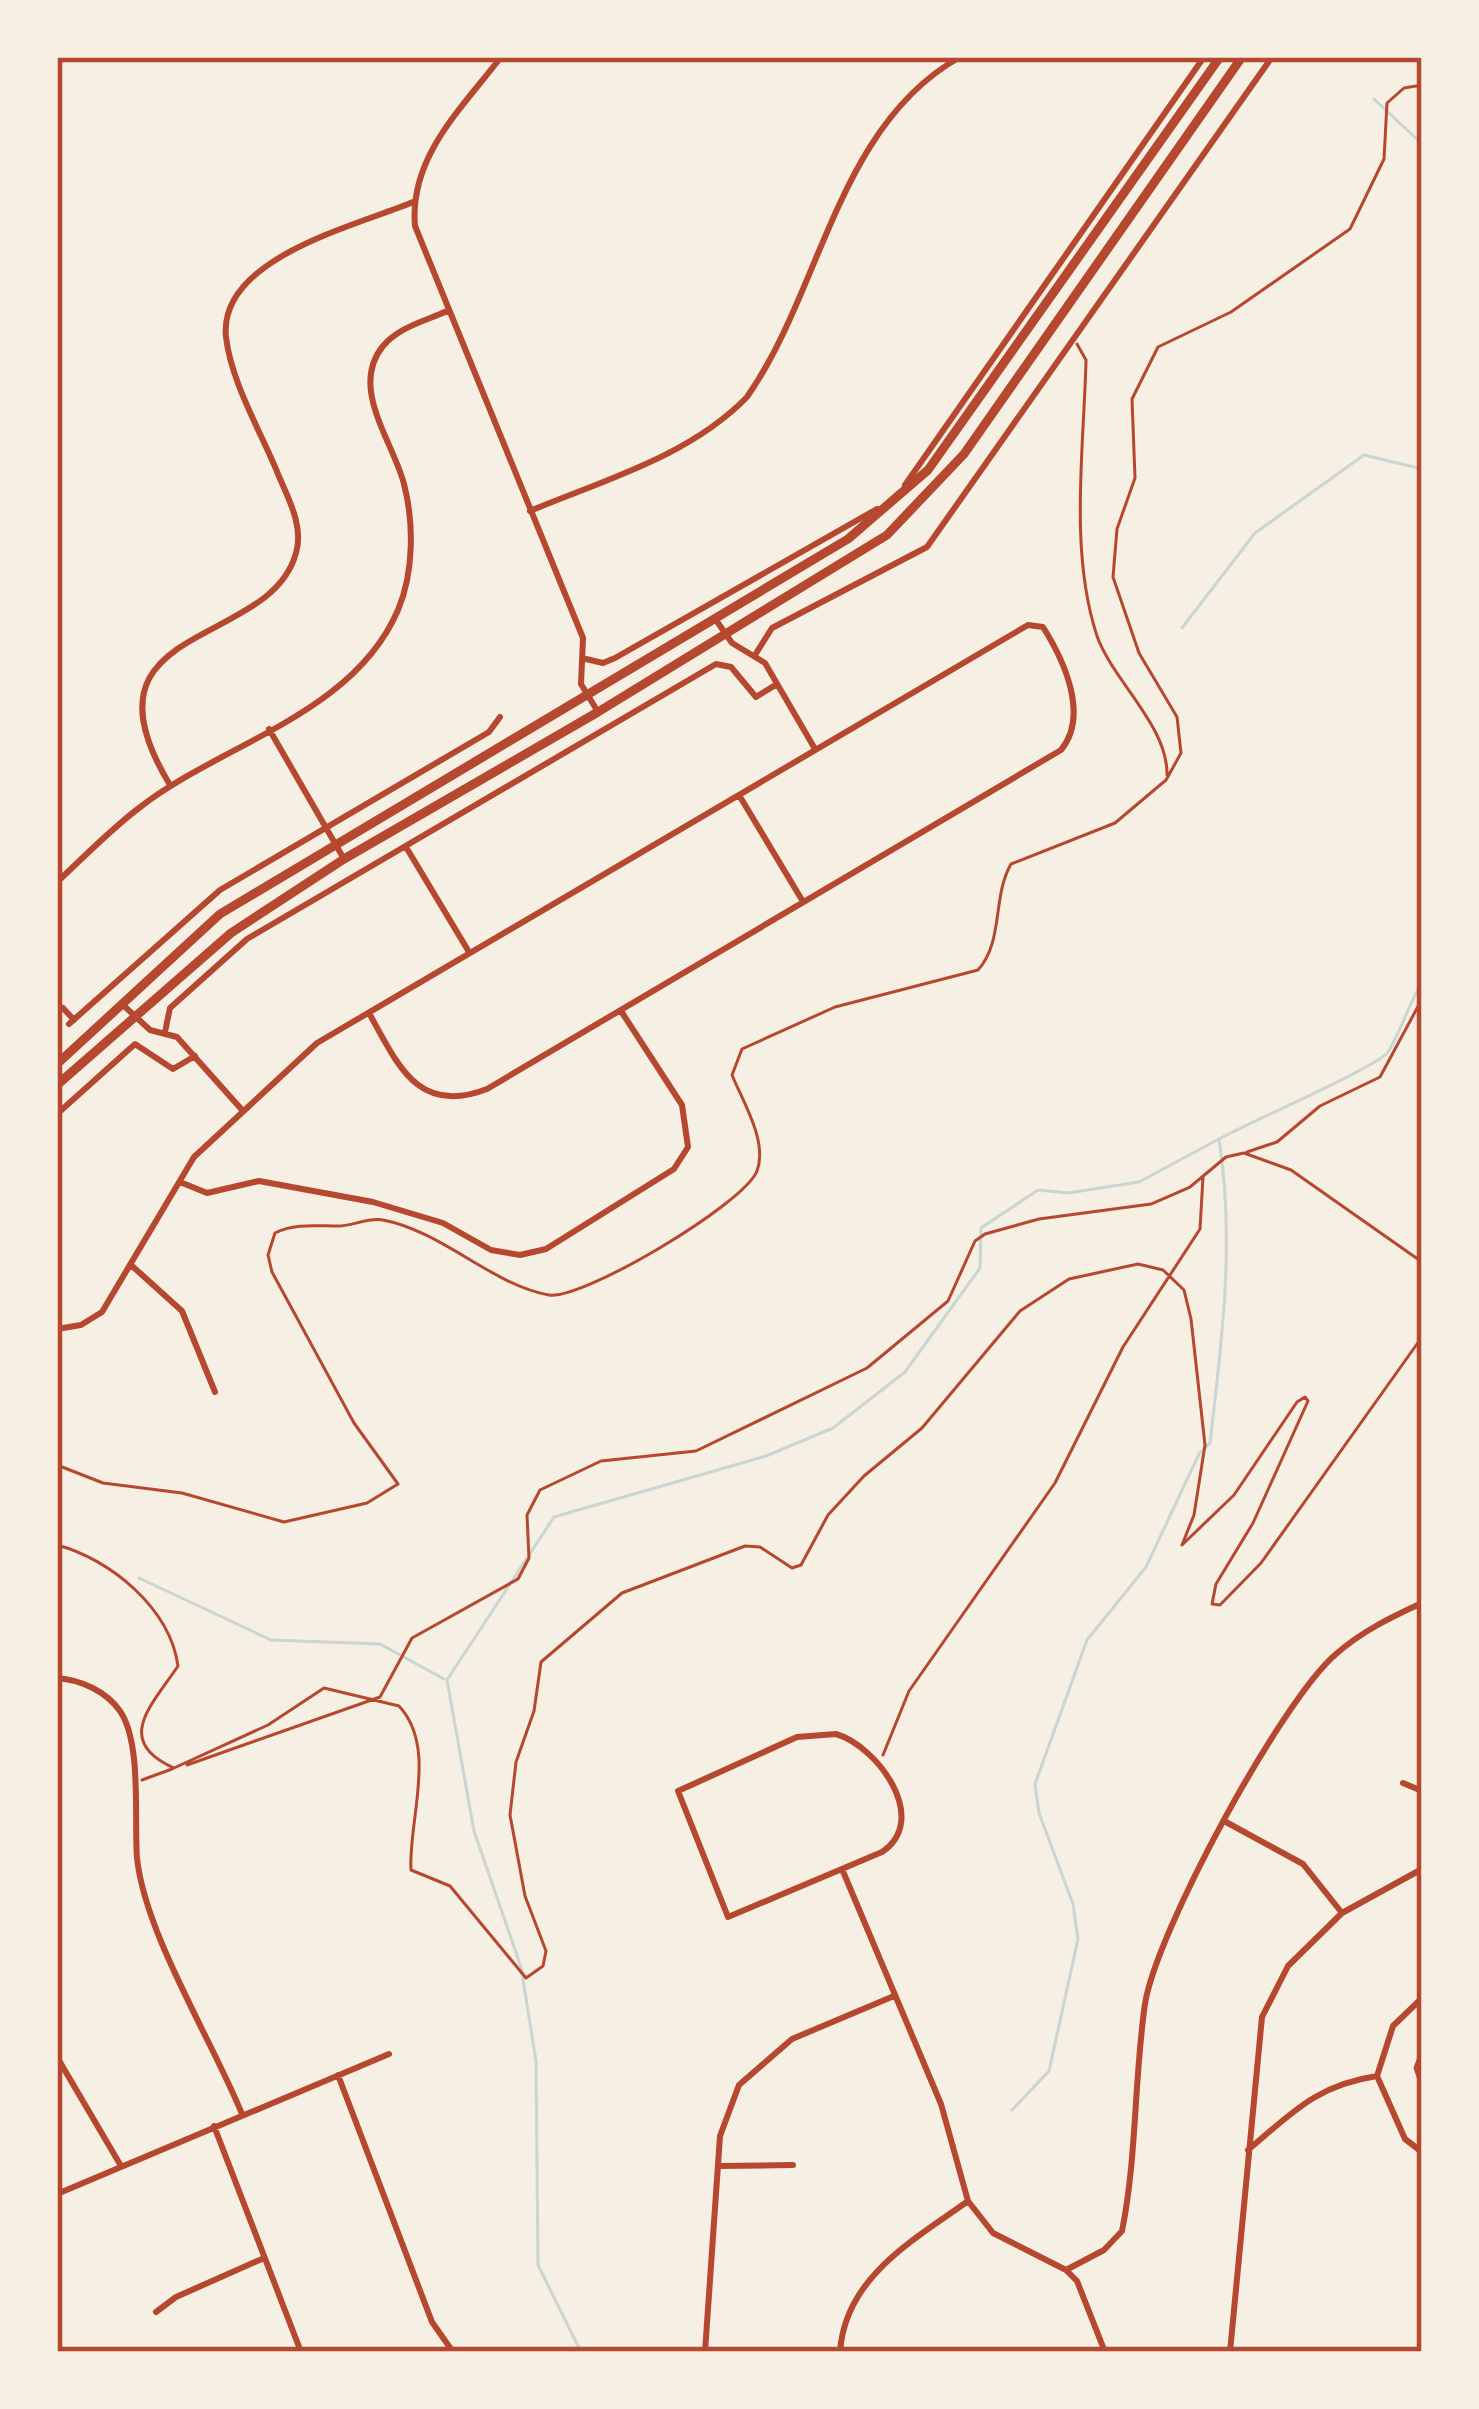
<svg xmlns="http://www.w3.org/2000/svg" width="1479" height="2409" viewBox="0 0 1479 2409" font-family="Commissioner,sans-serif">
  <rect width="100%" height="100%" fill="#f6efe4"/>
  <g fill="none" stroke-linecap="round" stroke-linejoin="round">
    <!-- stream -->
    <path stroke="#c9d6d2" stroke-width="3" d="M1374 99 1422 144
      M1182 628 1255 533 1364 455 1422 469
      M139 1578 271 1640 380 1644 444 1679
      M1012 2110 1049 2071 1078 1939 1073 1904 1039 1813 1035 1784 1087 1640 1146 1567 1199 1454 1210 1443C1222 1341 1235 1241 1219 1139 1246 1124 1379 1066 1388 1052 1402 1030 1408 1004 1422 983
      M581 2352 538 2265 536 2061 521 1967 474 1831 447 1680 554 1517 766 1456 833 1428 905 1372 980 1268 981 1228 1038 1190 1068 1193 1139 1182 1219 1139"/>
    <!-- path -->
    <path stroke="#b5482f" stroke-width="3" d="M1077 344 1086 360C1084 448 1069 551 1097 636 1113 681 1168 726 1167 775
      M1247 1152 1277 1142 1320 1106 1380 1077 1422 999
      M57 1465 103 1483 182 1493 284 1522 367 1503 398 1484 354 1423 272 1272 268 1255 275 1233C294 1223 317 1226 338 1226 354 1226 368 1217 383 1220 442 1231 494 1286 549 1295 583 1300 744 1204 757 1171 768 1142 743 1102 732 1075L742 1049 835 1007 978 970C1004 941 992 897 1011 864L1115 823 1166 780 1181 753 1177 717 1139 653 1113 577 1117 529 1135 478 1132 399 1158 347 1231 312 1350 229 1384 159 1387 103 1404 88 1422 85
      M57 1545C110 1559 170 1608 178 1666 152 1705 113 1741 174 1768L268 1725 324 1688 399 1706C438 1748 408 1820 411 1870L450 1886 526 1978 543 1966 546 1951 525 1896 510 1815 516 1762 534 1711 541 1662 622 1593 745 1546 760 1547 792 1568 801 1565 828 1515 864 1476 922 1428 1020 1311 1069 1279 1138 1264 1163 1270 1184 1290 1191 1319 1205 1445 1194 1515 1182 1545 1234 1495 1297 1402 1305 1397 1308 1401 1253 1523 1216 1584 1212 1604 1220 1605 1261 1563 1422 1337
      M883 1755 909 1691 1055 1483 1123 1347 1200 1229 1203 1177
      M187 1765 380 1697 412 1638 518 1579 529 1558 527 1515 540 1490 601 1461 696 1451 867 1368 948 1301 975 1241 985 1234 1039 1219 1151 1204 1190 1187 1226 1157 1244 1153 1291 1170 1422 1262
      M142 1780 172 1769
      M1422 2049 1415 2068 1422 2088"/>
    <!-- minor -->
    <path stroke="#b5482f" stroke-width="6" d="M501 57C462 108 409 157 415 226L583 638 581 684 598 712
      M905 485 1204 57
      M530 511C604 480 690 456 747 397 822 290 837 126 960 57
      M716 620 732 643 765 663 815 749
      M755 655 772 628 927 547 1272 57
      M586 659 603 663 615 658 877 509
      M269 729 344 859
      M170 785C70 620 270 650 296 553 304 526 288 498 278 474 261 432 231 382 226 337 218 258 356 226 413 202
      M739 795 802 900
      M406 847 469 952
      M57 882C84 857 110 830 139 808 222 743 353 715 398 610 414 572 414 523 404 484 393 441 349 388 383 346 399 327 425 321 447 311
      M123 1005 150 1030 177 1037 243 1111
      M63 1008 74 1020
      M69 1024 220 890 489 732 500 717
      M165 1032 170 1008 247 939 716 664 731 667 756 697 777 684
      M57 1114 135 1044 173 1069 195 1056
      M180 1182 207 1193 259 1181 373 1202 443 1223 491 1250 520 1255 546 1249 674 1169 688 1147 682 1105 621 1011
      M131 1265 182 1311 215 1392
      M57 1329 81 1325 102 1312 194 1157 317 1043 1028 625 1043 627C1065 662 1089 716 1061 750L487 1089C418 1116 398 1065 369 1013
      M57 1678C81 1680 106 1691 120 1711 142 1743 134 1819 137 1858 145 1934 212 2040 242 2114
      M836 1734C877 1746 931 1819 882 1852L728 1917 678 1791 797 1737Z
      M1403 1783 1422 1791
      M1226 1822 1303 1864 1342 1913
      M842 1869 941 2104 968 2201 993 2233 1066 2270 1077 2281 1105 2352
      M1422 1998 1393 2026 1377 2076 1405 2139 1422 2152
      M57 2057 121 2166
      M338 2075 432 2322 453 2352
      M214 2126 301 2352
      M1248 2150C1293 2112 1317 2085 1377 2076
      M719 2166 793 2165
      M57 2194 389 2054
      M1066 2270 1104 2250 1122 2231C1137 2157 1134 2079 1145 2004 1156 1932 1281 1701 1336 1654 1361 1632 1391 1617 1422 1603
      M156 2312 176 2297 264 2258
      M705 2352 720 2136 739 2085 792 2039 894 1996
      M840 2352C845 2277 914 2240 968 2201
      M1230 2352 1262 2017 1288 1966 1342 1913 1422 1869"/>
    <!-- secondary -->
    <path stroke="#b5482f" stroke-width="9" d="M57 1064 220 914 848 539 928 470 1220 57
      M57 1085 231 933 344 859 598 712 887 535 964 454 1242 57"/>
  </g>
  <!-- border -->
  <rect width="1479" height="2409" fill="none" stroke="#f6efe4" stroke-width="120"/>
  <rect x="60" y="60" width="1359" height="2289" fill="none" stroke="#b5482f" stroke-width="4.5"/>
</svg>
